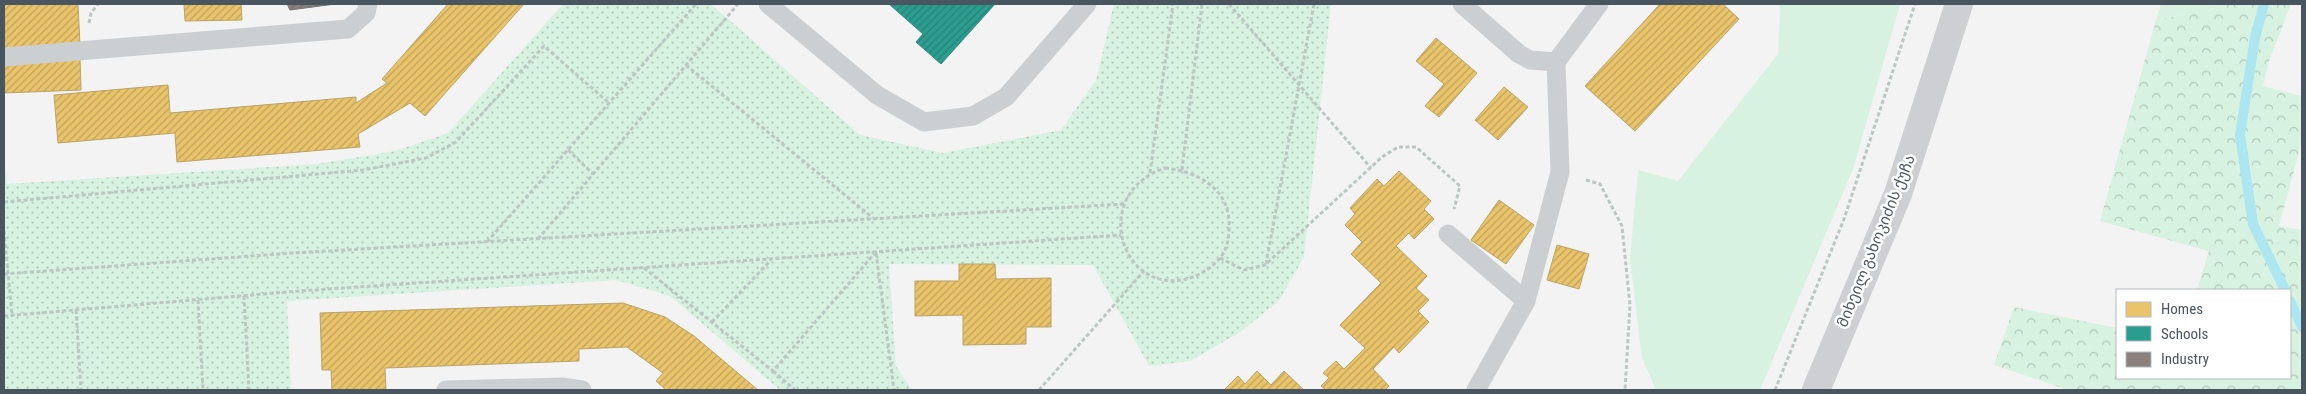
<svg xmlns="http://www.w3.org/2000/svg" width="2306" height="394" viewBox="0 0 2306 394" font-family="'Roboto Condensed','Noto Sans Georgian',sans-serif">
  <defs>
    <pattern id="forest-crowns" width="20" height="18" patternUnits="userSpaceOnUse" patternTransform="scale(1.25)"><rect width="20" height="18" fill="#d7f2e0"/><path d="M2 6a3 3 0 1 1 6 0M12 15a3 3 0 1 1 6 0" fill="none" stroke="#b0c7b9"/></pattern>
    <pattern id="park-dots" width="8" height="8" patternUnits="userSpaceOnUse" patternTransform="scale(1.25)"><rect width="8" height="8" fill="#d7f2e0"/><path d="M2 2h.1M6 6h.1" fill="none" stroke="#b0c7b9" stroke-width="1.8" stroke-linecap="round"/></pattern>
    <pattern id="homes-hatch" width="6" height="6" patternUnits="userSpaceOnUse" patternTransform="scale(1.25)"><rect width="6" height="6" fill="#e9c46a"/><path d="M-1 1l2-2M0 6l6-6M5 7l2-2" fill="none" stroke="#bfa25b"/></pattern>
    <pattern id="schools-hatch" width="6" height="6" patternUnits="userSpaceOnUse" patternTransform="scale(1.25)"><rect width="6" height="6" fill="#2a9d8f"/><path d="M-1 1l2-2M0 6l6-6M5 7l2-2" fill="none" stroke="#268378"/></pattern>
    <pattern id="industry-hatch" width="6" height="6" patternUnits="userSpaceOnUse" patternTransform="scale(1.25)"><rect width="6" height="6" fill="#8a817c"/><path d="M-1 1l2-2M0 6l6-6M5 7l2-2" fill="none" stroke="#736c69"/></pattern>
  </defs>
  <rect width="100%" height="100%" fill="#f3f3f3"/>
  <!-- green -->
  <path fill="#d7f2e0" d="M1778 4H1900L1853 169 1760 390H1656L1642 358 1630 259 1638 170 1678 181 1778 54 1780 8Z
    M2161 4H2214L2211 10 2156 20Z"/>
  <!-- forest -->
  <path fill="url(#forest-crowns)" d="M2214 4H2291L2269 61 2263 86 2302 96V141L2279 226 2302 230V390H2068L1994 365 2014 307 2117 328V378H2290V290H2197L2209 251 2100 221 2156 20 2211 10Z"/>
  <!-- park -->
  <path fill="url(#park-dots)" d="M563 4H711L860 135 943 153 1061 130 1096 80 1114 4H1331L1304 257 1279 301 1239 333 1190 361 1149 366 1093 265 889 264 896 366 912 390H780L670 296 616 280 287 301 291 390H4V153L7 184 317 164 395 151 448 133Z"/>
  <!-- homes -->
  <path fill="url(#homes-hatch)" stroke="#b9a367" d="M4 4H78L80 45 4 49Z
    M184 4H241L242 20 185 21Z
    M448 4H524L425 116 410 103 358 134 360 147 177 162 175 133 58 143 54 95 168 85 170 113 356 97V103L387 83 382 79Z
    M1660 4H1723L1739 19 1635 131 1585 86Z
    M1436 38 1477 73 1439 117 1425 106 1444 84 1416 61Z
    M80 57 81 90 4 93V60Z
    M1504 87 1528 107 1498 140 1475 120Z
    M1399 171 1431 201 1424 209 1434 219 1414 239 1409 233 1396 246 1427 276 1416 288 1429 300 1418 311 1429 322 1399 353 1394 347 1373 369 1389 386 1385 390H1326L1321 386 1329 378 1323 373 1336 361 1344 369 1365 348 1340 325 1381 283 1351 254 1362 242 1345 225 1355 214 1350 208 1377 179 1384 186Z
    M1499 200 1534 225 1506 264 1471 240Z
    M1557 245 1589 254 1579 289 1547 280Z
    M959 264H995L996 279 1051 278V327H1026V344L963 345V315L915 316V281H959Z
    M623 303 665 317 694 336 758 390H666L656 381 663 373 627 347 579 349V361L385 368 386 390H332L331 370H322L320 313Z
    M1257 371 1271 385 1284 371 1304 390H1224L1238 376 1245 384Z"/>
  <!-- schools -->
  <path fill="url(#schools-hatch)" stroke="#338881" d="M889 4H995L941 64 916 42 923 34Z"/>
  <!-- industry -->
  <path fill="url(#industry-hatch)" stroke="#767474" d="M287 4H335L290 10Z"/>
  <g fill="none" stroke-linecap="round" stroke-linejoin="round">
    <!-- stream -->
    <path stroke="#abe6f1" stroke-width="10" d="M2264 4 2255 38 2240 135 2253 224 2285 290
      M2290 301 2302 327"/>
    <!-- path -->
    <path stroke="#bac7c2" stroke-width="3" stroke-dasharray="4 2.5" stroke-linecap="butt" d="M1229 4 1371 168
      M89 23 91 13 98 4
      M686 65 873 218
      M568 150 593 174
      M1165 168C1199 172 1231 189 1229 228 1229 239 1227 248 1221 257 1214 266 1203 273 1193 277 1122 302 1087 194 1165 168Z
      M1182 170 1202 4
      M1150 173 1173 4
      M1586 180 1600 184 1622 226 1630 305 1625 390
      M4 202 363 170 426 158 456 142 544 46 609 103
      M4 231 12 315
      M538 239 738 4
      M487 242 696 4
      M876 253 894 390
      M1220 258 1244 270 1265 265 1382 157 1398 147H1416L1460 186 1454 209
      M1266 264 1314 4
      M644 268 773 371 875 253
      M4 274 293 253 1124 204
      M244 296 249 390
      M198 300 203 390
      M76 310 81 390
      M4 316 299 291 1121 235
      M712 322 771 260
      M773 371 795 390
      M1039 390 1144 271
      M1775 390 1844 219 1915 4"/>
    <!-- lane -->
    <path stroke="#cccfd1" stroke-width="19" d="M768 4 877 95 924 122 973 116 1006 97 1087 4
      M1462 4 1519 54 1530 60 1556 62
      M4 57 348 29 366 13 368 4
      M1448 234 1526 301
      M446 390 562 387 582 390
      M1476 390 1526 301 1560 172 1556 62 1599 4"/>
    <!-- secondary -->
    <path stroke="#cdcfd2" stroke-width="28" d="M1816 390 1898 194 1959 4"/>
  </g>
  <g text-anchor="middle" stroke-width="5" stroke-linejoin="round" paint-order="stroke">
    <!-- street labels -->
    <g font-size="15" fill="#495660" stroke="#fff">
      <text transform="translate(1876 241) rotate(-68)" y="5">მიხეილ გახოკიძის ქუჩა</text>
    </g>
  </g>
  <!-- border -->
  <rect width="2306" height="394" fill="none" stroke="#495660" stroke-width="10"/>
  <!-- legend -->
  <rect x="2116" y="289" width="175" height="90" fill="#ffffff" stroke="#b6bbbf"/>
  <rect x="2126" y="302" width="25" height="15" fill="#e9c46a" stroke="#b6bbbf"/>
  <text x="2161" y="314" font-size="15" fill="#495660">Homes</text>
  <rect x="2126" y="326" width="25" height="15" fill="#2a9d8f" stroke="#b6bbbf"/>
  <text x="2161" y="339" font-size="15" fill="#495660">Schools</text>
  <rect x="2126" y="352" width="25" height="15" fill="#8a817c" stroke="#b6bbbf"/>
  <text x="2161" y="364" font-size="15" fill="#495660">Industry</text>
</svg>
